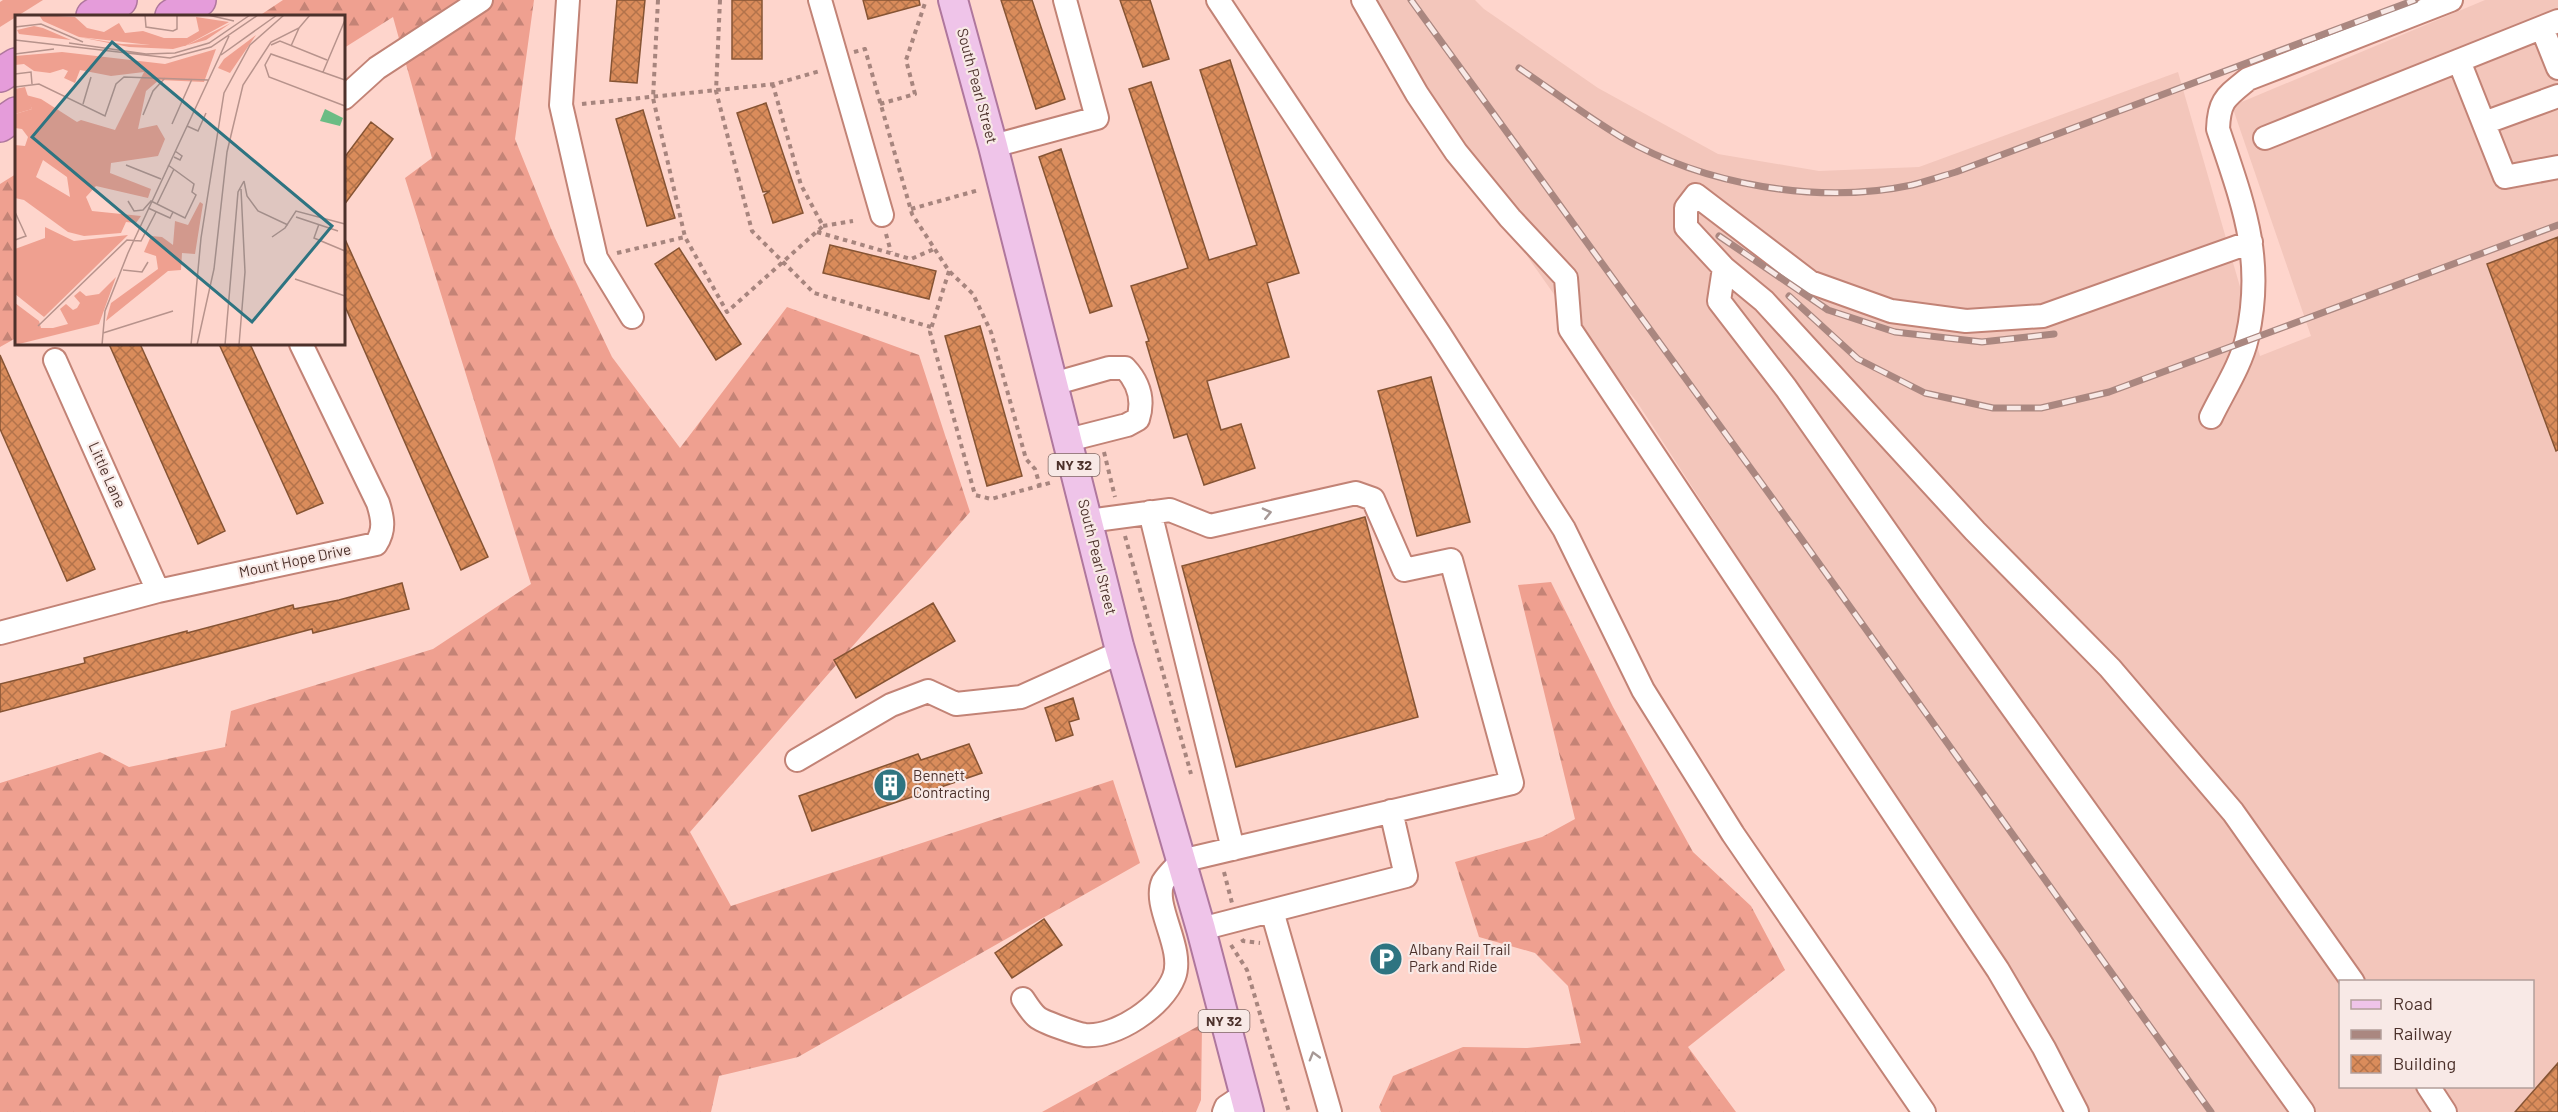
<svg xmlns="http://www.w3.org/2000/svg" width="2558" height="1112" viewBox="0 0 2558 1112" font-family="Barlow,sans-serif">
  <defs>
    <pattern id="forest-firs" width="22" height="20" patternUnits="userSpaceOnUse" patternTransform="scale(1.5)"><rect width="22" height="20" fill="#efa090"/><path d="M5 1l3.5 6h-7zM16 11l3.5 6h-7z" fill="#c48376"/></pattern>
    <pattern id="building-cross-hatch" width="8" height="8" patternUnits="userSpaceOnUse" patternTransform="scale(1.5)"><rect width="8" height="8" fill="#da8c5b"/><path d="M0 0l8 8M0 8l8-8" fill="none" stroke="#b3734b"/></pattern>
  </defs>
  <rect width="100%" height="100%" fill="#fed5cc"/>
  <!-- built -->
  <path fill="#f3c6bb" fill-rule="evenodd" d="M1355 0H1475L1484 9 1598 88 1718 154 1819 171 1919 167 2178 72 2260 356 2311 336 2232 106 2485 0H2558V1112H2085L1772 610 1637 402 1584 337 1494 209ZM2340 982H2532V1086H2340Z"/>
  <!-- green -->
  <path fill="#efa090" d="M3 0H43L0 27V2Z"/>
  <!-- forest -->
  <path fill="url(#forest-firs)" d="M283 0H534L515 139 554 236 612 357 680 448 787 307 919 355 970 512 690 832 731 906 1113 780 1140 863 798 1057 719 1076 711 1112H0V783L100 752 129 767 225 747 231 711 433 649 531 584 405 178 432 158 393 17 344 48V16H259Z
    M16 174V338L0 347V184Z
    M1551 582 1613 707 1693 852 1751 906 1785 970 1688 1047 1736 1112H1381L1379 1107 1393 1076 1463 1047 1527 1048 1581 1043 1568 986 1535 953 1479 937 1455 862 1542 837 1575 819 1518 585Z
    M1202 1024 1201 1100 1196 1112H1042Z"/>
  <!-- building -->
  <path fill="url(#building-cross-hatch)" stroke="#865434" stroke-width="1.5" d="M617 0H645L637 83 610 81Z
    M732 0H762V59H732Z
    M863 0H919L920 5 868 19Z
    M1001 0H1032L1065 99 1036 109Z
    M1120 0H1150L1169 59 1143 67Z
    M1230 60 1299 273 1267 283 1289 357 1207 381 1221 430 1241 424 1255 468 1204 485 1187 434 1174 438 1146 342 1149 341 1131 286 1188 268 1129 89 1151 82 1209 260 1257 245 1200 70Z
    M766 103 803 213 773 223 764 195 770 191 763 192 737 113Z
    M643 110 675 218 647 226 616 119Z
    M371 122 393 139 344 205V158Z
    M1061 149 1112 306 1090 313 1039 157Z
    M344 237 488 557 461 570 344 304Z
    M2558 237V450L2556 451 2487 264Z
    M830 245 936 271 929 299 823 273Z
    M679 248 741 344 716 360 655 264Z
    M980 326 1022 476 987 486 945 336Z
    M109 344H140L225 531 198 544Z
    M219 344H250L323 503 297 514Z
    M0 355 95 569 67 581 0 429Z
    M1431 377 1470 522 1417 536 1378 391Z
    M1365 517 1418 717 1236 767 1182 566Z
    M402 583 409 609 313 633 312 629 0 712V684L85 663 84 658 187 631V633L293 605 294 609 339 600Z
    M933 603 955 641 856 698 834 660Z
    M1073 698 1079 719 1069 722 1073 735 1056 741 1045 708Z
    M969 744 982 773 812 831 799 796 918 754 921 760Z
    M1044 919 1062 945 1012 978 995 953Z
    M2558 1063V1112H2515Z"/>
  <g fill="none" stroke-linecap="round" stroke-linejoin="round">
    <defs>
      <path id="minor" d="M568 0 561 105 596 258 632 317
        M820 0 882 215
        M1218 0 1439 333 1564 529 1643 690 1733 834 1924 1112
        M1363 0 1417 94 1456 152 1510 218 1566 278 1570 329 1998 970 2044 1048 2077 1112
        M2542 28 2558 68
        M2459 61 2505 177 2558 167
        M344 98 377 68 481 0
        M2484 123 2558 96
        M2265 138 2558 21
        M993 146 1097 118 1065 0
        M2251 242 2043 316 1966 321 1891 311 1810 282 1696 195 1686 208V227L1724 268 1719 301 1786 388 1929 592 2303 1112
        M1724 268 1764 301 1975 531 2110 668 2233 812 2353 982
        M55 360 158 591
        M1053 384 1109 368H1125C1139 383 1144 400 1138 419L1127 425 1068 440
        M2211 417C2223 392 2241 365 2247 338 2265 258 2243 204 2218 129 2219 100 2226 97 2248 79L2451 0
        M1150 512 1233 849
        M0 633 158 591 376 544C385 530 383 519 378 503L301 344
        M797 760 891 705 928 691 956 704 1021 697 1121 652
        M1272 911 1330 1112
        M1201 929 1406 876 1391 811
        M1023 999C1027 1005 1032 1013 1037 1017 1043 1022 1077 1034 1085 1035 1116 1038 1163 1006 1174 977 1185 948 1152 906 1163 882 1167 875 1176 867 1181 861L1512 783 1451 560 1404 570 1373 499 1356 493 1210 526 1170 510 1088 521
        M2428 1086 2445 1112
        M1224 1112 1226 1107 1244 1095"/>
      <path id="major" d="M953 0 993 146 1119 646 1201 929 1249 1112"/>
      <path id="highway" d="M93 16 120 0
        M172 16 199 0
        M0 75 16 65
        M0 125 16 114"/>
    </defs>
    <!-- minor casing -->
    <use href="#minor" stroke="#c28376" stroke-width="26"/>
    <!-- major casing -->
    <use href="#major" stroke="#af779d" stroke-width="32"/>
    <!-- highway casing -->
    <use href="#highway" stroke="#af779d" stroke-width="36"/>
    <!-- path -->
    <path stroke="#a7857e" stroke-width="4" stroke-dasharray="4.5 4.5" stroke-linecap="butt" d="M658 0 653 98 685 237 727 312 823 226 801 185 773 85
      M720 0 716 91 752 231 814 293 931 327
      M854 52 865 49 912 214 949 271 973 294 991 332 1026 459 1035 469 1040 486
      M582 104 775 84 820 71
      M880 104 915 94 906 60 926 0
      M911 209 979 190
      M823 226 853 221
      M817 232 911 259 934 249
      M886 234 891 252
      M617 253 685 237
      M949 271 930 332 975 495 991 499 1053 482
      M1104 452 1115 497
      M1125 536 1191 774
      M1224 872 1232 903
      M1242 939 1243 941 1260 943
      M1231 945 1247 970 1289 1112"/>
    <!-- minor -->
    <use href="#minor" stroke="#fff" stroke-width="22"/>
    <!-- major -->
    <use href="#major" stroke="#efc4e9" stroke-width="28"/>
    <!-- highway -->
    <use href="#highway" stroke="#e59cda" stroke-width="33"/>
    <defs>
      <path id="rail" d="M1411 0 1770 495 2211 1112
        M1519 68C1553 91 1586 116 1621 137 1704 185 1818 205 1912 185 1927 181 1942 176 1956 172L2415 0
        M1719 236 1828 310 1895 332 1982 342 2054 334
        M1789 296 1858 359 1925 393 1993 408H2041L2109 392 2558 225"/>
    </defs>
    <!-- rail casing -->
    <use href="#rail" stroke="#aa8780" stroke-width="7"/>
    <!-- rail -->
    <use href="#rail" stroke="#f8e9e6" stroke-width="4.5" stroke-dasharray="14" stroke-linecap="butt"/>
  </g>
  <!-- one-way arrows -->
  <defs><path id="oneway-chevron" d="M-2-3.5L2.5 0L-2 3.5" fill="none" stroke-width="1.6" stroke-linecap="round" stroke-linejoin="round" transform="scale(1.5)"/></defs>
  <g stroke="#a69895">
    <use href="#oneway-chevron" transform="translate(1267 513) rotate(-13)"/>
    <use href="#oneway-chevron" transform="translate(1314 1056) rotate(-106)"/>
  </g>
  <!-- icons -->
  <defs>
    <symbol id="building-disc" viewBox="-11 -11 22 22"><circle r="9.5" fill="#2e7481" stroke="#f8e9e6"/><path d="M-4-6H4V6H1V3H-1V6H-4ZM-2.5-4.3h1.7v1.8h-1.7ZM.8-4.3h1.7v1.8H.8ZM-2.5-1h1.7V.8h-1.7ZM.8-1h1.7V.8H.8Z" fill="#fff"/></symbol>
    <symbol id="parking-disc" viewBox="-11 -11 22 22"><circle r="9.5" fill="#2e7481" stroke="#f8e9e6"/><path d="M-3.5-5.5H1a3.5 3.5 0 0 1 0 7H-1V5.5H-3.5ZM-1-3.4V-.6H.8a1.4 1.4 0 0 0 0-2.8Z" fill="#fff"/></symbol>
  </defs>
  <g fill-rule="evenodd">
    <use href="#building-disc" x="871" y="766" width="38" height="38"/>
    <use href="#parking-disc" x="1367" y="940" width="38" height="38"/>
  </g>
  <g text-anchor="middle" stroke-width="4.5" stroke-linejoin="round" paint-order="stroke">
    <!-- shield labels -->
    <g fill="#f8e9e6" stroke="#806863" stroke-width="1.5">
      <rect x="1048.5" y="454" width="51" height="22" rx="4.5"/>
      <rect x="1198.5" y="1010" width="51" height="22" rx="4.5"/>
    </g>
    <g font-size="14" font-weight="bold" fill="#4c312b">
      <text x="1074" y="470">NY 32</text>
      <text x="1224" y="1026">NY 32</text>
    </g>
    <!-- street labels -->
    <g font-size="15" fill="#4c312b" stroke="#f8e9e6">
      <text transform="translate(977 86) rotate(75)" y="5">South Pearl Street</text>
      <text transform="translate(107 475) rotate(66)" y="5">Little Lane</text>
      <text transform="translate(1097 557) rotate(76)" y="5">South Pearl Street</text>
      <text transform="translate(295 561) rotate(-12)" y="5">Mount Hope Drive</text>
    </g>
    <!-- poi labels -->
    <g font-size="15" fill="#4c312b" stroke="#f8e9e6" text-anchor="start">
      <text x="913" y="781">Bennett<tspan x="913" dy="17">Contracting</tspan></text>
      <text x="1409" y="955">Albany Rail Trail<tspan x="1409" dy="17">Park and Ride</tspan></text>
    </g>
  </g>
  <!-- overview -->
  <g transform="translate(15 15)">
    <rect width="330" height="330" fill="#fed5cc"/>
    <path d="M216 8 191 25 158 34 114 32 64 22 107 29 170 31ZM19 11 28 13 56 25 4 19 2 15Z" fill="#efa090"/>
    <path d="M24 0 60 2 72 13 89 17 104 8 110 18 128 16 149 23H172L184 16 181 2 214 7 170 31H144L64 22 28 6ZM241 20 215 58 203 53 209 44ZM201 34 189 67 144 65 131 76 123 114 142 110 150 124 143 141 96 148 95 158 136 174 133 183 81 171 71 182 77 196 126 201 121 208 111 207 106 218 69 221 53 217 9 185 0 183V130L10 131 13 122 7 114 0 113V99L17 94 11 80 26 84 62 107 66 105 100 115 129 57 96 61 65 55 60 68 49 63 53 56 48 54 35 58 19 56 9 49 0 50V41L47 37 150 49ZM28 145 52 162 55 182 21 162ZM185 187 188 189 180 239 167 238 166 255 153 256 91 306 96 288 143 254 141 241 129 237 136 221 147 222 158 230 160 206 173 210ZM30 212 59 226 113 220 29 302 0 279V234L30 223ZM101 262 84 309 0 330V288L24 306 26 313H38L53 309 45 294 51 289 58 295 62 293 65 288 59 281 65 276 71 281 84 279Z" fill="#efa090" fill-rule="evenodd"/>
    <path d="M10 72 17 94 0 99V74Z" fill="#efa090"/>
    <path d="M310 94 328 103 325 111 305 106Z" fill="#6bbc84"/>
    <path fill="none" stroke="#b7938c" stroke-width="1.5" d="M130 0 131 12 158 16 162 14V0M193 0 219 6M0 12 26 9 68 27M0 25 155 43 196 32 243 0M54 28 131 39 160 38 194 28 235 0M256 30 265 26 312 45M276 31 284 13M0 39 39 34M206 40 262 0M308 57 330 5M0 59 16 57 17 69M330 65 256 39 250 50 254 62 330 91M0 72 24 69 90 101 101 69 109 62 193 65M68 89 76 62M128 100 138 76 150 63M157 109 177 64M172 111 183 116 191 98M159 142 165 145 167 141 160 136M111 150 146 164M229 166 232 181 243 196 273 210M113 186 119 196 128 195 136 186 170 203 181 180 177 177 179 169 153 150M142 189 159 154M133 193 155 203 158 197M0 197 11 221 0 225M281 202 323 216M304 209 299 223 330 236M257 222 270 213 281 196 330 209M108 255 127 257 133 247M280 264 330 281M23 311 112 225 126 226 141 197M88 318 158 296M87 330 90 296 113 238 214 21M176 330 186 223 209 78 235 30 269 0M182 330 199 254 212 137 228 70 256 27 284 13 295 0M210 330 223 177 229 166M224 330 230 257 226 174"/>
    <path fill="#2e7481" fill-opacity="0.15" stroke="#2e7481" stroke-width="3" d="M97 27 317 211 237 307 17 122Z"/>
    <rect width="330" height="330" fill="none" stroke="#4c312b" stroke-width="3"/>
  </g>
  <!-- legend -->
  <rect x="2339" y="980" width="195" height="108" fill="#f8e9e6" stroke="#b39f9b" stroke-width="1.5"/>
  <rect x="2351" y="1000" width="30" height="9" fill="#efc4e9" stroke="#b39f9b" stroke-width="1.5"/>
  <text x="2393" y="1010" font-size="18" fill="#4c312b">Road</text>
  <rect x="2351" y="1030" width="30" height="9" fill="#aa8780" stroke="#b39f9b" stroke-width="1.5"/>
  <text x="2393" y="1040" font-size="18" fill="#4c312b">Railway</text>
  <rect x="2351" y="1055" width="30" height="18" fill="url(#building-cross-hatch)" stroke="#b39f9b" stroke-width="1.5"/>
  <text x="2393" y="1070" font-size="18" fill="#4c312b">Building</text>
</svg>
